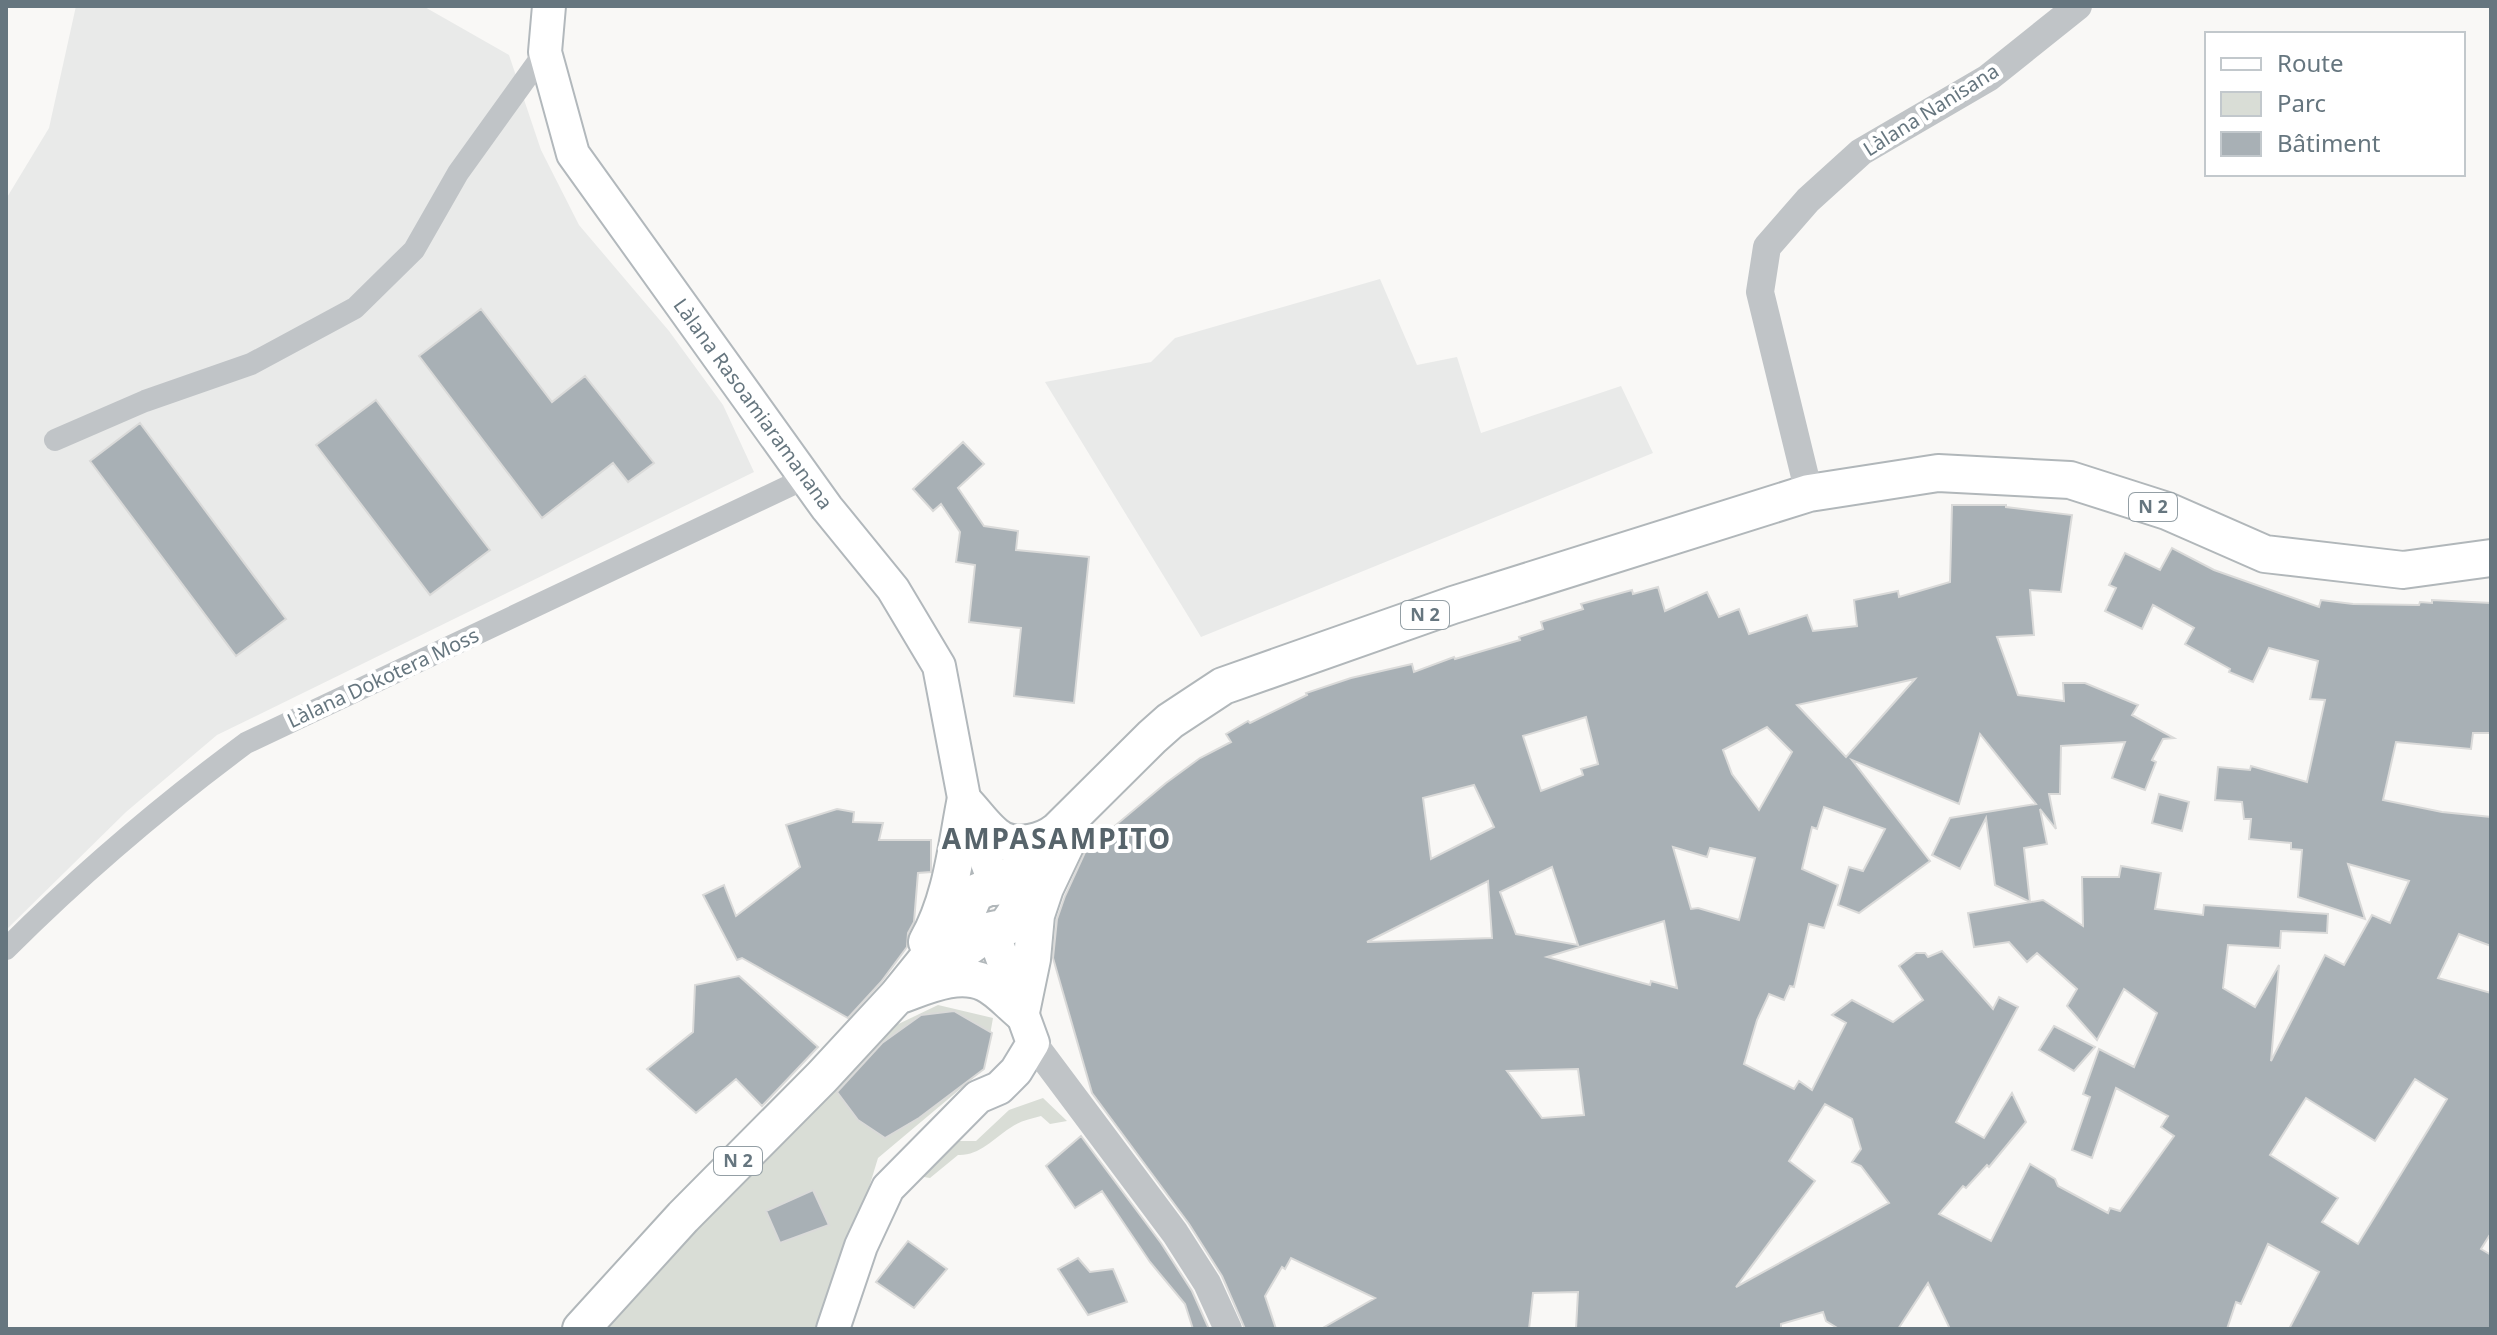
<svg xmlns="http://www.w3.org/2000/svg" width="2497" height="1335" viewBox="0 0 2497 1335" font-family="'Noto Sans',sans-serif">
  <rect width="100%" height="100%" fill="#f9f8f6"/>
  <!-- built -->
  <path fill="#e9eae9" d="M76 6H423L509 55 541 150 579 225 669 331 723 405 754 472 217 735 126 812 6 930V199L49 128Z
    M1380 279 1417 365 1457 357 1481 433 1621 386 1653 453 1201 637 1045 382 1151 362 1175 338Z"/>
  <!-- green -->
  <path fill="#d9ddd6" d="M938 1005 993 1018 984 1069 878 1158 826 1329H594L888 1029Z
    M1043 1098 1067 1121 1050 1124 1041 1116C1030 1119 1019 1121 1010 1128 993 1139 979 1156 958 1155L930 1178 918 1176 955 1141H976L1009 1110Z"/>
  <!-- building -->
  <path fill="#a8b0b5" stroke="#dadad9" stroke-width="2" fill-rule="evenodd" d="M481 309 552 402 585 376 654 463 628 482 613 463 542 518 419 356Z
    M376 400 490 550 430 595 316 445Z
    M140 423 286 619 236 656 90 461Z
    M963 442 984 464 958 488 984 526 1018 531 1016 550 1089 557 1074 703 1014 696 1021 628 969 622 975 565 956 562 960 532 941 504 933 511 913 489Z
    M1952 505H2006V507L2072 515 2061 592 2030 590 2034 635 1997 637 2018 695 2064 701 2063 683H2085L2138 705 2132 715 2174 738 2163 739 2152 760 2156 762 2145 790 2112 778 2125 742 2061 746 2060 794H2049L2056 829 2040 809 2047 844 2024 848 2030 902 1995 885 1986 818 1960 869 1932 855 1950 818 2036 804 1980 734 1959 804 1852 760 1930 861 1859 913 1838 905 1849 867 1863 871 1885 829 1824 807 1817 829 1812 827 1802 869 1838 885 1824 928 1809 924 1794 987 1790 986 1784 1000 1769 994 1757 1020 1744 1064 1794 1089 1799 1081 1812 1090 1846 1023 1832 1015 1852 1000 1893 1022 1923 1000 1899 966 1916 953H1925L1928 957 1942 951 1993 1009 1999 997 2018 1007 1956 1122 1984 1138 2012 1093 2026 1122 1989 1167 1987 1165 1966 1188 1963 1186 1939 1214 1991 1241 2030 1164 2055 1179 2058 1186 2108 1213 2110 1208 2120 1211 2174 1136 2161 1127 2168 1116 2116 1088 2092 1158 2072 1150 2090 1097 2083 1094 2099 1049 2134 1067 2157 1013 2124 989 2097 1040 2067 1006 2077 989 2037 953 2027 962 2009 942 1974 947 1968 913 2043 900 2083 926 2082 877H2119L2121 866 2161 873 2155 909 2203 915 2204 905 2328 914 2327 933 2281 931 2280 948 2228 945 2223 988 2255 1007 2279 965 2271 1061 2325 955 2344 965 2372 915 2390 923 2409 881 2348 864 2365 919 2298 897 2302 850 2291 849V843L2249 839 2251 819H2244L2242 802 2215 800 2218 767 2250 770 2251 766 2307 782 2325 700 2310 699 2318 661 2269 648 2253 682 2229 672 2230 669 2185 644 2194 628 2153 605 2142 629 2105 611 2116 588 2109 585 2125 553 2160 570 2172 548 2214 570 2319 607 2321 600 2353 604 2419 605 2420 602 2432 603V600L2491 603V733H2473L2471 749 2396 742 2383 800 2442 812 2491 817V946L2459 934 2438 978 2491 993V1233L2481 1249 2491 1255V1329H2289L2319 1272 2268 1244 2241 1304 2236 1302 2227 1329H1950L1928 1283 1898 1329H1839L1826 1321 1823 1312 1781 1324V1329H1576L1578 1292 1533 1293 1529 1329H1321L1375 1298 1291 1258 1285 1269 1282 1267 1265 1296 1276 1329H1245L1222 1276 1189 1224 1092 1093 1053 958 1057 919 1065 896 1086 850 1166 783 1200 758 1231 742 1226 734 1248 721 1250 723 1307 695 1306 693 1351 678 1412 664 1414 672 1454 657 1455 659 1520 640 1519 637 1543 629 1541 622 1583 609 1581 604 1632 590 1633 594 1658 587 1665 611 1707 592 1719 617 1739 609 1749 634 1807 615 1813 631 1857 626 1854 600 1898 591 1899 597 1950 582ZM1915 679 1846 757 1797 705ZM1586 717 1598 764 1581 769 1583 775 1541 791 1523 736ZM1767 727 1792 752 1759 810 1732 774 1723 750ZM1474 785 1494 827 1431 859 1423 798ZM1673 847 1707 857 1710 848 1755 858 1739 920 1698 908 1691 909ZM1552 867 1578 945 1516 934 1500 892ZM1488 881 1492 938 1367 942ZM1664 921 1677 988 1651 981 1650 985 1547 957ZM1578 1069 1584 1115 1542 1118 1507 1071ZM2415 1079 2447 1099 2358 1244 2322 1222 2338 1198 2270 1155 2306 1098 2375 1141ZM1825 1104 1852 1119 1861 1149 1852 1162 1861 1166 1889 1203 1736 1287 1815 1181 1789 1161Z
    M2159 794 2189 802 2182 831 2152 823Z
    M837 809 854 812 853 822 883 823 879 840H931V872L918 873 914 922 908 933 907 947 881 982 848 1018 742 958 737 960 703 895 724 885 736 916 800 867 786 825Z
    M739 976 818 1047 762 1106 736 1079 696 1113 647 1069 693 1032 695 985Z
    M954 1011 992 1033 984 1069 919 1118 885 1138 858 1120 837 1092 882 1043 921 1015Z
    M2054 1026 2095 1047 2074 1071 2039 1050Z
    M1081 1136 1161 1243 1192 1291 1209 1329H1193L1185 1304 1150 1262 1102 1191 1075 1208 1046 1166Z
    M813 1190 829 1225 780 1243 766 1211Z
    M908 1241 947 1269 914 1308 876 1282Z
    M1078 1258 1090 1272 1113 1269 1127 1302 1088 1315 1058 1269Z"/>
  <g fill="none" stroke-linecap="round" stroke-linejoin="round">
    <defs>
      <path id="secondary" d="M549 6 545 52 573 154 827 508 893 589 939 666 965 803 966 828
        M966 806 996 887
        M833 1329 861 1246 888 1188 978 1097 999 1088 1016 1071 1033 1043 992 930"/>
      <path id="primary" d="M965 803C976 814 988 833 1002 840 1018 848 1044 842 1057 831
        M927 942C951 900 956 850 965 803
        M931 973 992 930 1006 927 1037 882
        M897 996C924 987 957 970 985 983 998 989 1010 1003 1021 1012L1032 959 1036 915 1045 888 1073 829
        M581 1329 683 1217 822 1077 897 996 969 907 975 893 989 887H996L1011 877 1152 737 1170 721 1223 686 1453 605 1809 493 1938 473 2070 480 2167 511 2265 554 2403 570 2491 558"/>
    </defs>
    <!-- secondary casing -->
    <use href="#secondary" stroke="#b2b8bc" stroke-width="36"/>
    <!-- primary casing -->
    <use href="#primary" stroke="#b1b7ba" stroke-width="40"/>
    <!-- minor -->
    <path stroke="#c0c4c7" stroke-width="22" d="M55 440 145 401 251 364 355 308 414 250 458 173 545 52
      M6 949C81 874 161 806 246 743L806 478"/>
    <!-- tertiary -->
    <path stroke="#c0c4c7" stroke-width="28" d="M1809 493 1760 292 1767 247 1808 200 1861 152 1988 78 2078 6
      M1033 1043 1175 1233 1207 1283 1228 1329"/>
    <!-- secondary -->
    <use href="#secondary" stroke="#fff" stroke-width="32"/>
    <!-- primary -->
    <use href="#primary" stroke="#fff" stroke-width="36"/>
  </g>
  <g text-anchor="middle" stroke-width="8" stroke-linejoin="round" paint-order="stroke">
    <!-- shield labels -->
    <g fill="#fff" stroke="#949fa5" stroke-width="2">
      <rect x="2129" y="493" width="48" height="28" rx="6"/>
      <rect x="1401" y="601" width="48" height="28" rx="6"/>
      <rect x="714" y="1147" width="48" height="28" rx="6"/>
    </g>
    <g font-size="18" font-weight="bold" fill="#66767f">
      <text x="2153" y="513">N 2</text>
      <text x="1425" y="621">N 2</text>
      <text x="738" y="1167">N 2</text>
    </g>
    <!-- street labels -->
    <g font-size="20" fill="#66767f" stroke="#fff">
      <text transform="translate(1931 110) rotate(-32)" y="7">Làlana Nanisana</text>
      <text transform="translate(753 404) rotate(54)" y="7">Làlana Rasoamiaramanana</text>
      <text transform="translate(383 678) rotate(-25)" y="7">Làlana Dokotera Moss</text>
    </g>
    <!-- district labels -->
    <g font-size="28" font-weight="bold" letter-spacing="2" fill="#57646b" stroke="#fff">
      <text x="1057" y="849">AMPASAMPITO</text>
    </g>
  </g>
  <!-- border -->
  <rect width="2497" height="1335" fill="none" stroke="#66767f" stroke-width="16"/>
  <!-- legend -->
  <rect x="2205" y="32" width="260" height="144" fill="#ffffff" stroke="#c2c8cc" stroke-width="2"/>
  <rect x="2221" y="58" width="40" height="12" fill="#ffffff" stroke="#c2c8cc" stroke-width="2"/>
  <text x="2277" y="72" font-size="24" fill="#66767f">Route</text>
  <rect x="2221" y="92" width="40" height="24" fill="#d9ddd6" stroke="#c2c8cc" stroke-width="2"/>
  <text x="2277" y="112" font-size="24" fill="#66767f">Parc</text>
  <rect x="2221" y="132" width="40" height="24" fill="#a8b0b5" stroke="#c2c8cc" stroke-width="2"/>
  <text x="2277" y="152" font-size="24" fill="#66767f">Bâtiment</text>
</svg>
